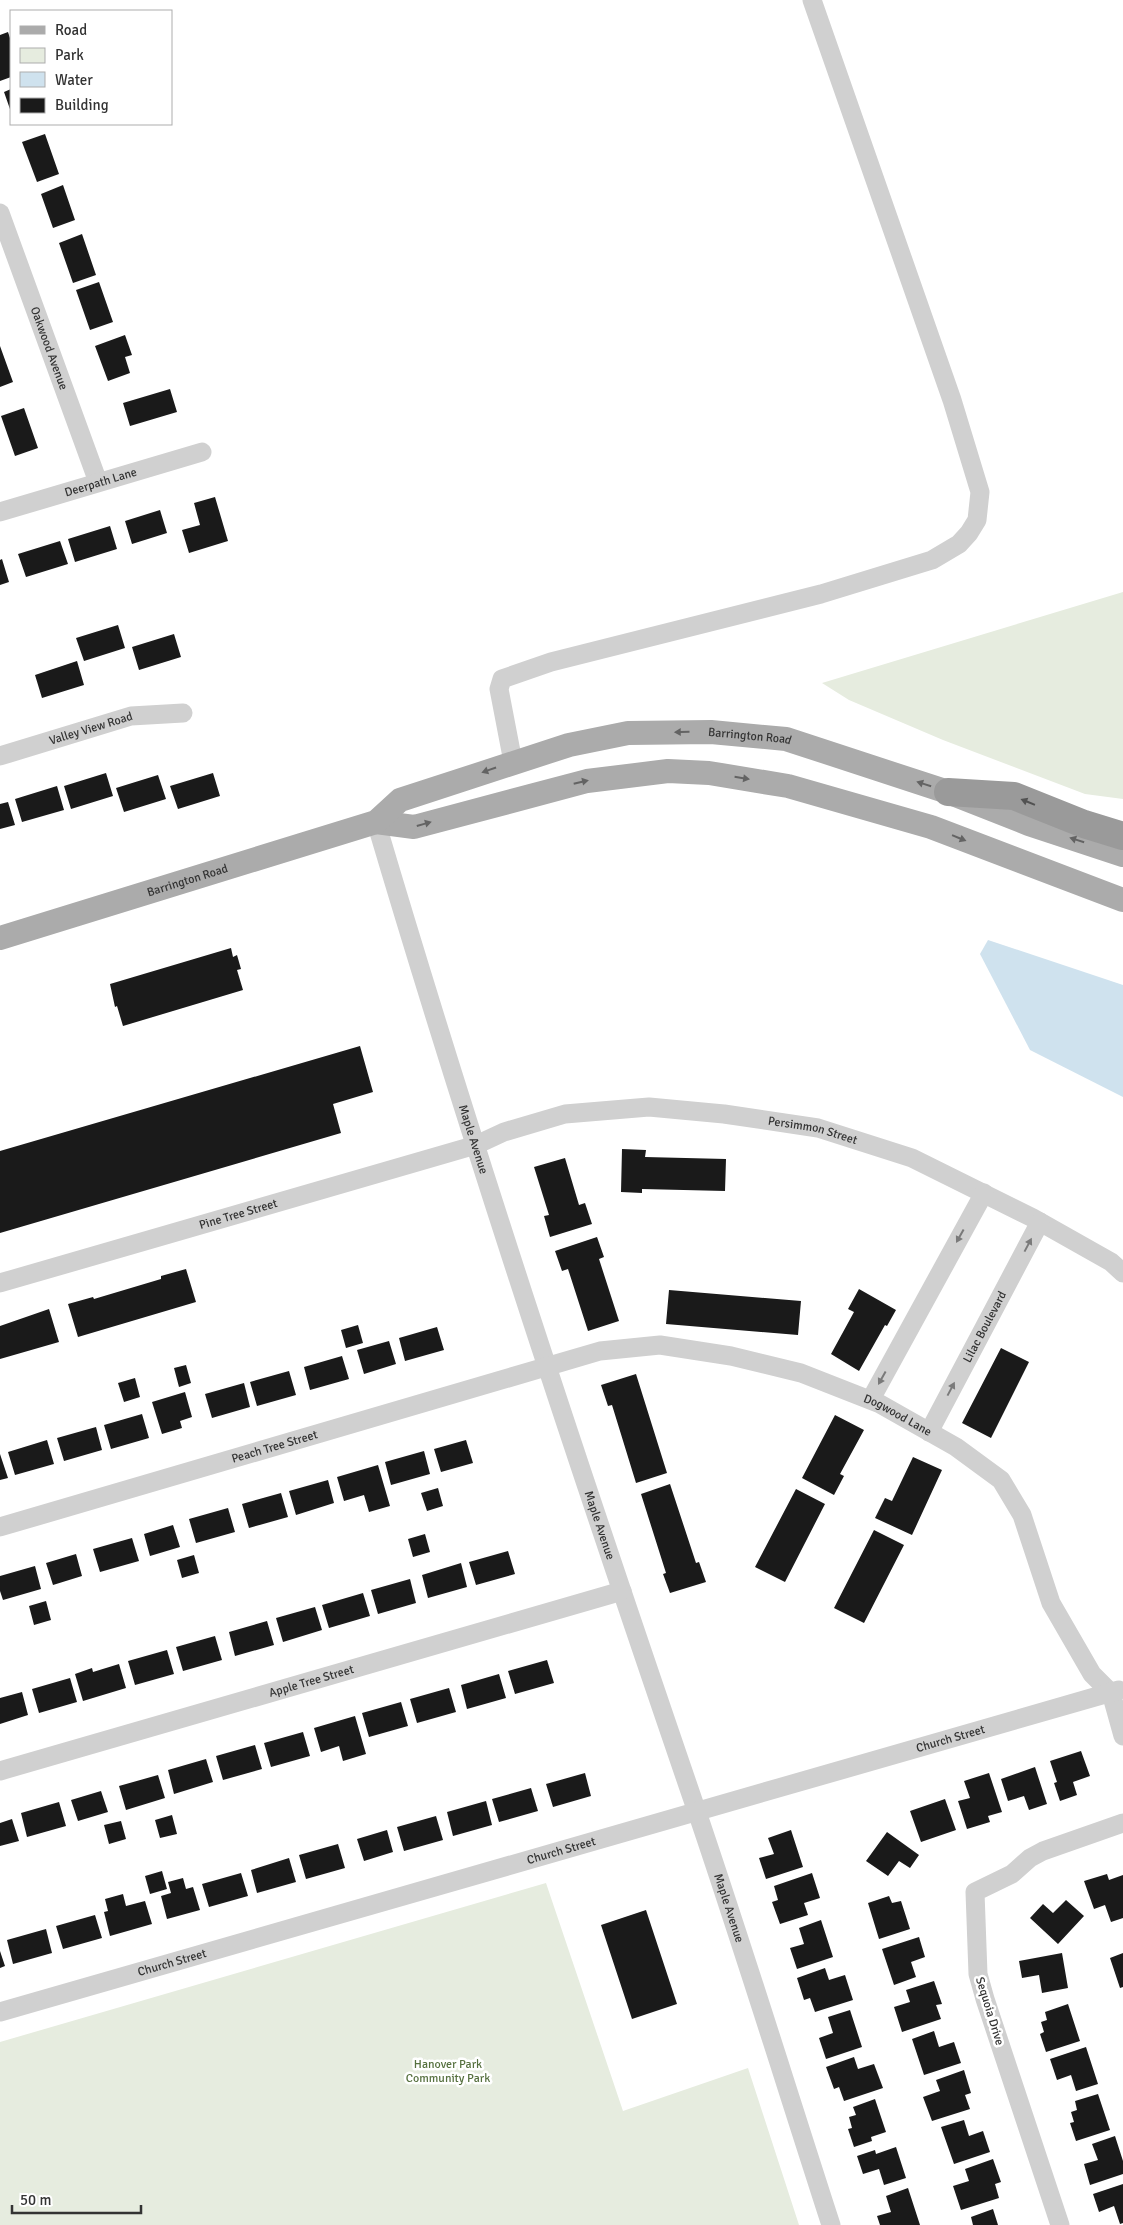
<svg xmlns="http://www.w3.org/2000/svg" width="1123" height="2225" viewBox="0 0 1123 2225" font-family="Signika,sans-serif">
  <rect width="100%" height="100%" fill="#fff"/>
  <!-- green -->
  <path fill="#e6ecdf" d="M1123 592V799L1085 794 943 740 849 700 822 683Z
    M546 1883 623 2111 748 2068 799 2225H0V2042Z"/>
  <!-- water -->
  <path fill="#cfe2ee" d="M988 940 1123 985V1097L1030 1050 980 954Z"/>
  <!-- building -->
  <path fill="#1a1a1a" d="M8 32 11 41V77L0 81V35Z
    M11 89V112L4 92Z
    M45 134 59 174 37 182 22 142Z
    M63 185 75 220 53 228 41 194Z
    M82 234 96 275 73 283 59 243Z
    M99 282 113 322 90 330 76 290Z
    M125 335 132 355 125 357 130 373 108 381 95 346Z
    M0 346 13 382 0 387Z
    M170 389 177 412 130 426 123 403Z
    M24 408 38 448 15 456 1 416Z
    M215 497 228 541 189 553 182 530 200 525 194 503Z
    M160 510 167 533 132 544 125 521Z
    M110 526 117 549 75 562 68 539Z
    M60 541 68 564 26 577 18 554Z
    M2 559 9 582 0 585V560Z
    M118 625 125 648 84 661 76 638Z
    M174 634 181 657 139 670 132 647Z
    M77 661 84 685 42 698 35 675Z
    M106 773 113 796 71 809 64 786Z
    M213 773 220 796 178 809 170 786Z
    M158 775 166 799 124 812 116 788Z
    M57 786 64 810 22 822 15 799Z
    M8 802 15 825 0 829V804Z
    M231 948 233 957 237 955 241 969 237 970 243 990 123 1026 117 1006 115 1007 110 984Z
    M360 1046 373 1092 333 1104 341 1133 0 1233V1151Z
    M622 1149 646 1150 645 1157 726 1159 725 1191 642 1189V1193L621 1192Z
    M565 1158 579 1205 585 1203 592 1224 550 1237 544 1216 549 1215 534 1167Z
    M597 1237 604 1257 599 1259 619 1321 588 1331 568 1269 562 1271 555 1251Z
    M186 1269 196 1302 78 1337 68 1304 93 1297 94 1299 161 1279V1276Z
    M859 1289 896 1310 887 1326 885 1325 859 1371 831 1354 854 1312 848 1309Z
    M669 1290 801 1301 798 1335 666 1324Z
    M49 1309 59 1342 0 1359V1326Z
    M358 1325 363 1343 346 1348 341 1330Z
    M437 1327 444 1350 405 1361 399 1338Z
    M389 1341 396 1364 364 1374 357 1350Z
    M1001 1348 1029 1362 991 1438 962 1423Z
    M342 1356 349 1379 310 1390 304 1367Z
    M186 1365 191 1383 179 1387 174 1368Z
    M289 1371 296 1395 257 1406 250 1382Z
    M636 1374 667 1473 636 1483 612 1405 608 1406 601 1385Z
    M135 1378 140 1397 124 1402 118 1383Z
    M244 1383 250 1407 212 1418 205 1394Z
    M185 1392 192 1417 180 1421 182 1428 162 1434 152 1402Z
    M142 1414 149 1438 111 1449 104 1425Z
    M835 1415 864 1430 840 1474 844 1476 834 1495 802 1478Z
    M96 1427 102 1450 64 1461 57 1438Z
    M47 1440 54 1464 15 1475 8 1452Z
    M466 1440 473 1463 441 1472 434 1449Z
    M424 1451 430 1474 391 1485 385 1462Z
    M0 1454 8 1478 0 1480Z
    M913 1457 942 1470 912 1535 875 1518 885 1498 892 1501Z
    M378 1465 390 1506 369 1512 364 1495 344 1501 337 1477Z
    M328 1480 334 1503 296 1515 289 1491Z
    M670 1484 696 1563 699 1562 706 1582 670 1593 663 1574 666 1573 641 1494Z
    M438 1488 443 1506 427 1511 421 1493Z
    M796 1489 825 1504 785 1582 755 1567Z
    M281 1493 288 1517 249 1528 242 1504Z
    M228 1508 235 1532 196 1543 189 1519Z
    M173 1525 180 1547 150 1556 144 1534Z
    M874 1530 904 1545 864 1623 834 1608Z
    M425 1534 430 1552 413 1557 408 1539Z
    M132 1538 139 1561 100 1572 93 1549Z
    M508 1551 515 1574 476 1585 469 1562Z
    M76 1554 82 1576 53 1585 46 1563Z
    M194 1555 199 1573 182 1578 177 1560Z
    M461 1563 467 1587 428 1598 422 1575Z
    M35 1566 41 1589 3 1600 0 1591V1576Z
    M410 1579 416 1603 378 1614 371 1590Z
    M363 1593 370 1616 329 1628 322 1605Z
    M46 1601 51 1620 34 1625 29 1606Z
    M315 1607 322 1630 283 1642 276 1618Z
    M267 1621 274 1645 235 1656 229 1632Z
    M215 1636 222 1660 183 1671 176 1647Z
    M167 1650 174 1674 135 1685 128 1661Z
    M547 1660 554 1683 515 1694 508 1671Z
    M119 1664 126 1688 83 1701 75 1674 92 1668 93 1672Z
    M499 1674 506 1698 467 1709 461 1685Z
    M70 1678 77 1702 39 1713 32 1689Z
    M449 1688 456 1712 417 1723 410 1699Z
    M22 1692 28 1715 0 1724V1698Z
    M401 1702 408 1726 369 1737 362 1713Z
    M355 1716 366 1754 343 1761 339 1746 321 1752 314 1728Z
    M303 1732 310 1756 271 1767 264 1743Z
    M255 1745 262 1769 223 1780 216 1756Z
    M1081 1751 1090 1776 1073 1782 1077 1795 1060 1801 1054 1783 1057 1782 1050 1761Z
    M206 1759 213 1782 174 1794 168 1770Z
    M1035 1767 1047 1804 1029 1810 1024 1796 1008 1801 1001 1779Z
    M585 1773 591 1796 553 1807 546 1784Z
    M989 1773 1002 1812 988 1816 990 1822 967 1829 958 1801 970 1798 964 1781Z
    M158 1775 165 1798 126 1810 119 1786Z
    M531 1788 538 1811 499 1822 492 1799Z
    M101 1791 108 1812 78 1821 71 1800Z
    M945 1799 956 1830 921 1842 910 1811Z
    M486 1801 492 1825 453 1836 447 1812Z
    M59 1802 66 1826 27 1837 21 1813Z
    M172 1815 177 1834 160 1838 155 1820Z
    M436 1816 443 1840 404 1851 397 1827Z
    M12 1819 19 1841 0 1846V1823Z
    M121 1821 126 1839 109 1844 104 1825Z
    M387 1830 393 1852 364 1861 357 1839Z
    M791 1830 803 1867 766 1879 759 1858 774 1854 768 1838Z
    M887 1832 919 1855 910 1868 899 1861 888 1876 866 1861Z
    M338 1844 345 1868 306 1879 299 1855Z
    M289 1858 296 1882 257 1893 251 1870Z
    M162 1871 167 1889 150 1894 145 1876Z
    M241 1873 248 1896 209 1907 202 1884Z
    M812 1873 820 1898 804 1903 808 1915 780 1924 772 1902 778 1900 774 1886Z
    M1107 1874 1109 1880 1123 1875V1918L1111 1922 1105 1905 1094 1909 1084 1881Z
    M183 1878 186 1889 193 1887 200 1910 167 1919 161 1896 171 1893 168 1882Z
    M123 1894 126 1906 145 1901 152 1924 110 1936 104 1912 108 1911 105 1899Z
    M889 1896 892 1903 901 1901 910 1929 879 1939 868 1903Z
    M1066 1900 1084 1916 1058 1944 1030 1918 1043 1904 1053 1913Z
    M646 1910 677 2004 632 2019 601 1925Z
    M95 1915 102 1938 63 1949 56 1926Z
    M821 1920 833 1957 797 1969 790 1948 804 1944 799 1928Z
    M46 1929 52 1953 13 1964 7 1940Z
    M919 1937 925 1957 911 1962 916 1977 894 1985 882 1949Z
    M0 1951 5 1966 0 1968Z
    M1062 1953 1068 1988 1042 1993 1039 1975 1022 1978 1019 1961Z
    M1123 1953V1987L1120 1988 1110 1958Z
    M825 1968 829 1980 845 1975 853 2000 815 2012 810 1998 804 2000 797 1978Z
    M934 1981 942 2004 936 2005 941 2019 902 2032 894 2007 910 2002 906 1990Z
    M1068 2004 1080 2041 1046 2052 1040 2034 1044 2032 1041 2022 1047 2020 1045 2012Z
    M850 2010 862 2047 826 2059 819 2038 833 2033 828 2017Z
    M934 2031 939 2047 954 2042 961 2063 924 2075 912 2039Z
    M1086 2047 1098 2084 1076 2091 1071 2075 1057 2080 1050 2059Z
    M854 2057 858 2069 874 2064 883 2088 844 2101 839 2087 834 2089 826 2067Z
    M964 2070 971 2093 965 2095 970 2109 932 2121 923 2097 940 2091 936 2080Z
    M1098 2094 1110 2130 1076 2141 1070 2123 1074 2122 1071 2112 1077 2110 1075 2101Z
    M875 2099 886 2132 871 2137 872 2141 854 2147 848 2129 852 2128 849 2117 856 2115 853 2107Z
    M964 2120 969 2136 983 2131 990 2152 954 2164 941 2127Z
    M1115 2136 1123 2161V2174L1090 2185 1084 2164 1098 2160 1092 2144Z
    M896 2147 906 2178 884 2185 879 2169 863 2174 857 2156 875 2150 876 2154Z
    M993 2159 1001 2182 995 2184 999 2198 961 2210 953 2186 969 2181 965 2169Z
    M1123 2184V2223L1120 2224 1114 2206 1099 2212 1093 2194Z
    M908 2188 920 2225H880L877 2216 891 2212 886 2196Z
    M993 2209 998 2225H973L971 2217Z"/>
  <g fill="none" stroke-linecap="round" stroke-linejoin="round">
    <!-- minor -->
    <g stroke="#d0d0d0" stroke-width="19">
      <path id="s1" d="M0 213 98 482"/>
      <path id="s2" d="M0 512 202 452"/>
      <path id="s3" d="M0 756 131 716 183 713"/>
      <path d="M513 762 499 689 502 679 551 662 821 594 932 560 959 544 969 533 977 520 980 492 952 400 812 0"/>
      <path id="s4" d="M376 822C474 1153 584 1482 696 1809 743 1947 786 2086 831 2225"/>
      <path id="s5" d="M0 1283 476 1145 504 1132 565 1114 649 1107 724 1114 818 1128 912 1158 1033 1218 1111 1262 1123 1273"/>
      <path d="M871 1399 984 1193"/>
      <path id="s6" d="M929 1432 1040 1222"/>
      <path id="s7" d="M0 1527 600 1351 660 1345 731 1356 801 1373 880 1404 956 1447 1001 1480 1022 1515 1051 1603 1092 1674 1111 1693 1123 1736"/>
      <path id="s8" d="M0 1771 622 1591"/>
      <path id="s9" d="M0 2012 1119 1690"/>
      <path d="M1060 2225 985 1999 978 1974 975 1892 1012 1874 1030 1858 1043 1851 1123 1823"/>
    </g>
    <!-- major -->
    <g stroke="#ababab" stroke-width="24">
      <path d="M376 822 414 827 587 781 668 771 709 773 788 786 931 827 1123 900"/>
      <path id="s10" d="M0 938 376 822 400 800 569 745 628 733 711 732 786 739 948 792 1029 824 1123 855"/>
    </g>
    <!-- highway -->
    <path stroke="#9a9a9a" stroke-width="28" d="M948 792 1014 796 1084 824 1123 836"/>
  </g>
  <!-- one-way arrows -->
  <defs><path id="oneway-solid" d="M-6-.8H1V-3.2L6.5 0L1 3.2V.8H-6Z" transform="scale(1.25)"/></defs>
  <g fill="#636363">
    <use href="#oneway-solid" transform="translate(682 732) rotate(179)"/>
    <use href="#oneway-solid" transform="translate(489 770) rotate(161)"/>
    <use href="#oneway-solid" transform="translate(742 778) rotate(9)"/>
    <use href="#oneway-solid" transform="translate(581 782) rotate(-13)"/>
    <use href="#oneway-solid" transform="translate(924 784) rotate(-162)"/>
    <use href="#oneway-solid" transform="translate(424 824) rotate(-16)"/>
    <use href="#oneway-solid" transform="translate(959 838) rotate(22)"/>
    <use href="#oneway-solid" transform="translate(1077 840) rotate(-162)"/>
  </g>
  <use fill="#525252" href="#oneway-solid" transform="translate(1028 802) rotate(-158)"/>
  <g fill="#7a7a7a">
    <use href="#oneway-solid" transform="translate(960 1236) rotate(119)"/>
    <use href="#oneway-solid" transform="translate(1028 1245) rotate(-62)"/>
    <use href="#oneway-solid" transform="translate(882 1378) rotate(119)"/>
    <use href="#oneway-solid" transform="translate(951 1389) rotate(-62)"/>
  </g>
  <g text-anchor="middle" stroke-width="5" stroke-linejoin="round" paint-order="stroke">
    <!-- street labels -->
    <g font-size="12" fill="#333" stroke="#fff">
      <text dy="4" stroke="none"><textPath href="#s1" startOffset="144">Oakwood Avenue</textPath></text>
      <text dy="4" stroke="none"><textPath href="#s2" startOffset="105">Deerpath Lane</textPath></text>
      <text dy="4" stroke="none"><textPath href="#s3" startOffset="95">Valley View Road</textPath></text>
      <text dy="4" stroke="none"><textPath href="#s10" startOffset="786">Barrington Road</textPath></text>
      <text dy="4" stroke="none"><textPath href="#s10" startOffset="196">Barrington Road</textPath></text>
      <text dy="4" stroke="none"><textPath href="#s5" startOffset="840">Persimmon Street</textPath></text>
      <text dy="4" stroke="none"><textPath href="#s4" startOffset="332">Maple Avenue</textPath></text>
      <text dy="4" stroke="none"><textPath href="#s5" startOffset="248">Pine Tree Street</textPath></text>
      <text dy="4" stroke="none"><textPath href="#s6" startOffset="119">Lilac Boulevard</textPath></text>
      <text dy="4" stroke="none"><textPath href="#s7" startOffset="935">Dogwood Lane</textPath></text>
      <text dy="4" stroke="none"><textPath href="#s7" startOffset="286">Peach Tree Street</textPath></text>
      <text dy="4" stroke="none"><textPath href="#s4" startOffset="738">Maple Avenue</textPath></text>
      <text dy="4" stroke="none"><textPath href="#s8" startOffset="324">Apple Tree Street</textPath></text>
      <text dy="4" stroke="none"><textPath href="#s9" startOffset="989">Church Street</textPath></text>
      <text dy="4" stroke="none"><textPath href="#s9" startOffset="584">Church Street</textPath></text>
      <text dy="4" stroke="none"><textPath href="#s4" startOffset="1142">Maple Avenue</textPath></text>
      <text dy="4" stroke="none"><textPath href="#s9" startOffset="179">Church Street</textPath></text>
      <text transform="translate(990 2011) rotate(73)" y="4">Sequoia Drive</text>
    </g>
    <!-- park labels -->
    <g font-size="12" fill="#56703f" stroke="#fff">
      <text x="448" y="2068">Hanover Park<tspan x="448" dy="14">Community Park</tspan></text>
    </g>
  </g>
  <!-- legend -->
  <rect x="10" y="10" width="162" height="115" fill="#ffffff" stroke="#adadad"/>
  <rect x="20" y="26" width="25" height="8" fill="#ababab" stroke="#adadad"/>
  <text x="55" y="35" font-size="15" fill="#333333">Road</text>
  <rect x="20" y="48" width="25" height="15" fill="#e6ecdf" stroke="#adadad"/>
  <text x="55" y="60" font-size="15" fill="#333333">Park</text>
  <rect x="20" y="72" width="25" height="15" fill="#cfe2ee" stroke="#adadad"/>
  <text x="55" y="85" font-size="15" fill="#333333">Water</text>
  <rect x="20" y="98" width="25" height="15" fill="#1a1a1a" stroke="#adadad"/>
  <text x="55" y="110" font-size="15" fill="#333333">Building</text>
  <!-- scale -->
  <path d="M12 2205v8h129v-8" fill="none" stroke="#333333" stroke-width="2.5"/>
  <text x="20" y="2205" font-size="15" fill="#333333" stroke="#ffffff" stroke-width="4" paint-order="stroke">50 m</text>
</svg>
